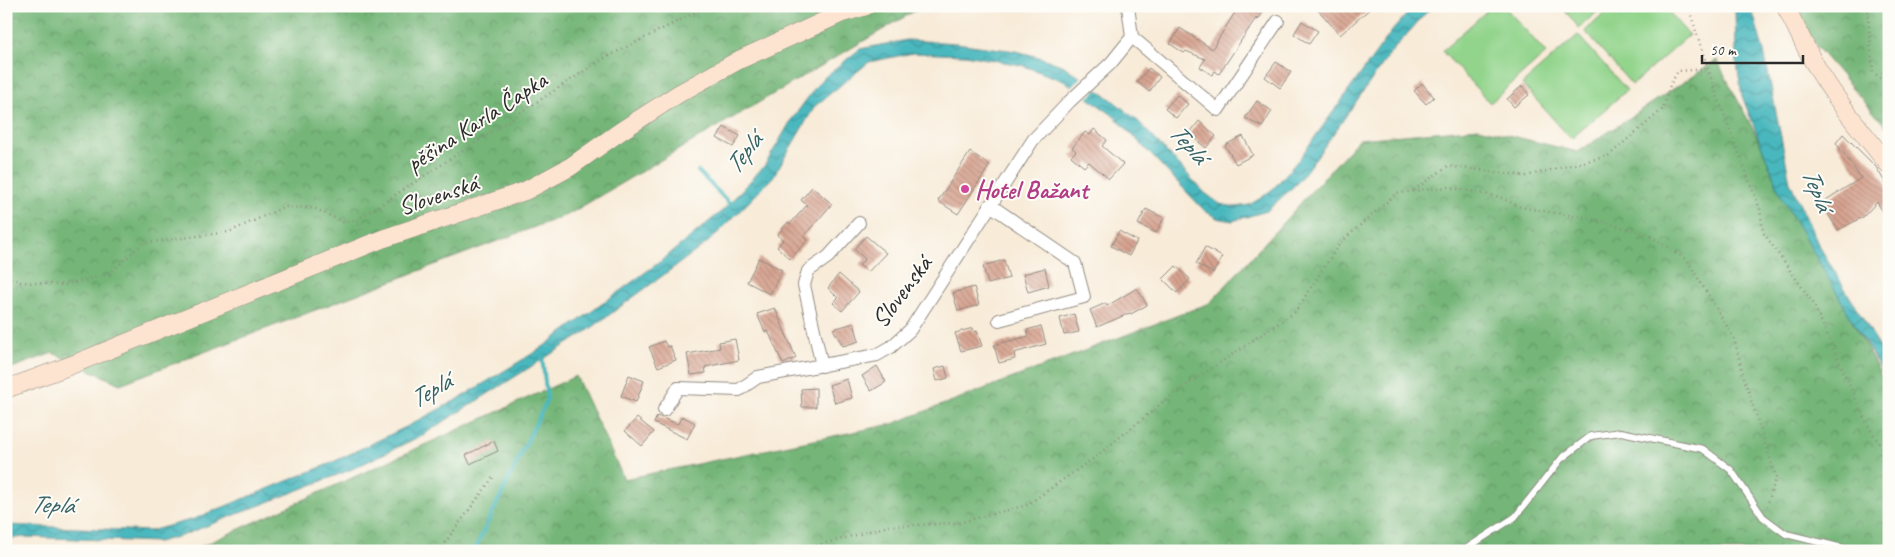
<svg xmlns="http://www.w3.org/2000/svg" width="1895" height="557" viewBox="0 0 1895 557" font-family="Caveat,sans-serif">
  <defs>
    <pattern id="forest-crowns" width="20" height="18" patternUnits="userSpaceOnUse" patternTransform="scale(1.25)"><rect width="20" height="18" fill="#75b678"/><path d="M2 6a3 3 0 1 1 6 0M12 15a3 3 0 1 1 6 0" fill="none" stroke="#609463"/></pattern>
    <pattern id="water-waves" width="16" height="10" patternUnits="userSpaceOnUse" patternTransform="scale(1.25)"><rect width="16" height="10" fill="#48b8be"/><path d="M0 5q4-4 8 0t8 0" fill="none" stroke="#3c969b"/></pattern>
    <pattern id="building-back-hatch" width="6" height="6" patternUnits="userSpaceOnUse" patternTransform="scale(1.25)"><rect width="6" height="6" fill="#d8a491"/><path d="M-1 5l2 2M0 0l6 6M5-1l2 2" fill="none" stroke="#af8677"/></pattern>
  </defs>
  <rect width="100%" height="100%" fill="#fdfcf7"/>
  <filter id="ink" filterUnits="userSpaceOnUse"><feTurbulence type="fractalNoise" baseFrequency=".02" numOctaves="2"/><feDisplacementMap in="SourceGraphic" scale="10" xChannelSelector="R" yChannelSelector="G"/><feConvolveMatrix kernelMatrix="1 2 1 2 8 2 1 2 1" color-interpolation-filters="sRGB"/></filter>
  <filter id="wash" filterUnits="userSpaceOnUse"><feTurbulence type="fractalNoise" baseFrequency=".0096" numOctaves="4" result="noise"/><feDisplacementMap in="SourceGraphic" scale="20" xChannelSelector="R" yChannelSelector="G"/><feGaussianBlur stdDeviation="1.12" result="paint"/><feColorMatrix in="noise" values="0 0 0 0 0 0 0 0 0 0 0 0 0 0 0 0 0 1.4 0 .05"/><feComposite in="paint" operator="in"/></filter>
  <g filter="url(#wash)">
    <rect width="100%" height="100%" fill="#f8ebd8"/>
    <!-- forest -->
    <path fill="url(#forest-crowns)" stroke="#507052" d="M6 6H923L569 214 120 384 53 353 6 370Z
      M1797 6H1889V130L1809 38Z
      M1717 60 1889 391V551H191L576 376 624 479 892 424 1210 303 1359 139 1479 128 1578 152Z"/>
    <!-- pitch -->
    <path fill="#92d48c" stroke="#5e805c" d="M1492 6H1504L1546 53 1490 103 1442 51Z
      M1561 6H1604L1579 28Z
      M1613 6H1663L1689 35 1632 85 1585 31Z
      M1578 35 1627 90 1571 139 1522 84Z"/>
    <!-- water -->
    <path fill="url(#water-waves)" stroke="#3a7274" d="M1414 6H1432L1392 51 1326 144 1297 183 1267 211 1232 221 1217 218 1205 211 1114 116 1064 81 1021 65 965 55 913 53 869 62 815 106 773 177 730 221 707 243 586 332 421 436 350 470 181 536 158 542 24 537 6 539V525L150 531 194 519 331 463 406 427 460 398 540 349 661 261 722 211 765 165 792 119 821 80 860 49 907 40 956 43 1016 51 1039 57 1064 66 1111 99 1137 120 1205 193 1220 204 1235 207 1249 205 1261 198 1274 188 1299 159 1392 31Z
      M1735 6H1751L1764 52 1790 182 1818 244 1889 362V384L1781 196 1742 96 1736 56Z"/>
    <!-- pier -->
    <path fill="#f8ebd8" d="M1082 76 1099 88 1086 99 1070 88Z"/>
    <g fill="none" stroke-linecap="round" stroke-linejoin="round">
      <!-- stream -->
      <path stroke="#48b8be" stroke-width="4" d="M698 171 731 205
        M6 485 8 493 6 512
        M474 551 547 400 542 356"/>
    </g>
    <g id="blocks">
      <!-- building -->
      <path fill="url(#building-back-hatch)" d="M1239 6H1267L1258 20 1256 18 1219 74 1215 71 1212 75 1200 67 1205 59 1186 51 1184 53 1170 44 1180 28 1212 49Z
        M1315 6H1373L1340 35Z
        M1302 21 1318 31 1309 44 1294 34Z
        M1276 62 1291 72 1280 88 1265 77Z
        M1149 68 1160 77 1149 92 1137 82Z
        M1422 83 1434 97 1426 104 1414 91Z
        M1522 86 1529 95 1514 107 1507 99Z
        M1177 95 1188 104 1176 118 1165 109Z
        M1257 101 1272 111 1262 127 1245 118Z
        M1199 121 1216 136 1206 148 1189 134Z
        M724 127 740 136 733 147 717 138Z
        M1094 129 1107 140 1102 146 1123 164 1109 179 1089 162 1084 167 1071 156 1076 151 1072 148 1085 132 1090 135Z
        M1843 134 1876 167 1889 189V222L1877 202 1863 217 1838 230 1821 203 1861 178 1836 143Z
        M1243 136 1253 155 1236 164 1225 145Z
        M970 152 990 165 958 214 938 201Z
        M812 187 832 204 804 236 808 240 790 259 777 247 783 240 777 235 788 222 790 224 807 205 801 200Z
        M1146 209 1164 218 1156 233 1138 224Z
        M1119 231 1137 241 1129 256 1111 246Z
        M866 236 886 253 868 272 859 265 865 259 854 249Z
        M1205 247 1222 257 1213 273 1196 264Z
        M759 258 782 270 770 294 747 282Z
        M1004 260 1009 278 988 284 983 266Z
        M1176 266 1190 279 1177 293 1163 279Z
        M1045 268 1049 286 1028 292 1023 274Z
        M839 274 859 292 842 311 833 303 838 298 828 288Z
        M974 287 979 305 958 311 953 293Z
        M1137 288 1147 305 1131 314 1130 313 1097 327 1090 310 1106 303 1107 306Z
        M775 308 796 358 783 364 768 331 765 332 757 314Z
        M1074 314 1079 332 1064 335 1060 318Z
        M854 323 859 341 843 346 833 329Z
        M1041 326 1046 344 1014 353 1015 359 999 363 994 345 1029 336 1027 330Z
        M973 328 974 332 977 331 982 346 961 351 955 333Z
        M735 339 739 360 705 367 706 373 691 375 687 354 720 348 719 342Z
        M664 341 667 347 670 346 676 360 658 367 649 347Z
        M877 366 886 382 871 391 862 376Z
        M945 366 948 378 937 381 934 369Z
        M629 375 644 381 636 402 621 396Z
        M847 379 852 398 835 403 829 385Z
        M816 388V407H802L801 389Z
        M657 416 678 424 682 416 695 423 687 439 654 423Z
        M637 418 654 432 642 446 625 431Z
        M494 441 498 451 470 464 466 455Z"/>
    </g>
  </g>
  <g filter="url(#ink)">
    <use href="#blocks" fill-opacity="0" stroke="#928b82" stroke-width="1"/>
    <g fill="none" stroke-linecap="round" stroke-linejoin="round">
      <defs>
        <path id="lane" d="M1456 551 1464 550 1515 517 1561 459 1591 436 1621 432 1703 449 1731 470 1763 517 1786 534 1855 551"/>
        <path id="street" d="M1132 37 1218 110 1278 21
          M990 205 1075 263 1084 297 999 320
          M822 366 804 285 808 271 828 257 859 223
          M664 410 678 388 739 390 758 377 877 355 891 347 910 330 1033 140 1070 101 1111 63 1132 37 1128 6"/>
        <path id="secondary" d="M1785 6C1795 24 1803 43 1813 61 1834 98 1862 132 1889 165
          M6 389 69 366 382 239 525 191 570 167 621 131 678 94 739 60 842 13 866 6"/>
      </defs>
      <!-- lane casing -->
      <use href="#lane" stroke="#928b82" stroke-width="8"/>
      <!-- street casing -->
      <use href="#street" stroke="#928b82" stroke-width="14"/>
      <!-- secondary casing -->
      <use href="#secondary" stroke="#928b82" stroke-width="19"/>
      <!-- path -->
      <path stroke="#928b82" stroke-width="2.5" stroke-dasharray="1 4" stroke-linecap="butt" d="M1688 6 1716 93 1760 209 1763 232 1813 303 1866 422 1889 460
        M1867 6 1873 71 1889 87
        M1414 190 1448 166 1526 176 1608 156 1663 109 1670 85 1678 71 1708 69
        M357 220 361 231
        M6 277 21 282 64 285 109 274 143 243 229 232 284 207 314 208 343 222 357 220 601 60 708 6
        M439 551 494 476
        M797 551 889 526 958 523 1027 505 1094 458 1172 395 1295 312 1340 243 1397 193 1448 187 1500 197 1520 207 1593 219 1647 234 1687 260 1734 338 1744 378 1776 477 1767 506"/>
      <!-- lane -->
      <use href="#lane" stroke="#fff" stroke-width="6"/>
      <!-- street -->
      <use href="#street" stroke="#fff" stroke-width="12"/>
      <!-- secondary -->
      <use href="#secondary" stroke="#fde4d0" stroke-width="18"/>
    </g>
  </g>
  <!-- markers -->
  <circle fill="#d1479c" stroke="#fdfcf7" stroke-width="2" cx="965" cy="189" r="5"/>
  <g text-anchor="middle" stroke-width="4" stroke-linejoin="round" paint-order="stroke">
    <!-- street labels -->
    <g font-size="25" fill="#2b2b2b" stroke="#fdfcf7">
      <text transform="translate(476 121) rotate(-33)" y="9">pěšina Karla Čapka</text>
      <text transform="translate(438 194) rotate(-18)" y="9">Slovenská</text>
      <text transform="translate(901 291) rotate(-53)" y="9">Slovenská</text>
    </g>
    <!-- hotel labels -->
    <g font-size="25" font-weight="bold" fill="#b23c85" stroke="#fdfcf7" text-anchor="start">
      <text x="975" y="198">Hotel Bažant</text>
    </g>
    <!-- water labels -->
    <g font-size="26" font-style="italic" fill="#376366" stroke="#fdfcf7">
      <text transform="translate(1189 143) rotate(48)" y="9">Teplá</text>
      <text transform="translate(743 153) rotate(-52)" y="9">Teplá</text>
      <text transform="translate(1818 189) rotate(68)" y="9">Teplá</text>
      <text transform="translate(430 390) rotate(-30)" y="9">Teplá</text>
      <text transform="translate(52 504) rotate(2)" y="9">Teplá</text>
    </g>
  </g>
  <!-- margin -->
  <rect width="1895" height="557" fill="none" stroke="#fdfcf7" stroke-width="25"/>
  <!-- scale -->
  <path d="M1702 55v8h101v-8" fill="none" stroke="#2b2b2b" stroke-width="2.5"/>
  <text x="1710" y="55" font-size="15" fill="#2b2b2b" stroke="#fdfcf7" stroke-width="4" paint-order="stroke">50 m</text>
</svg>
